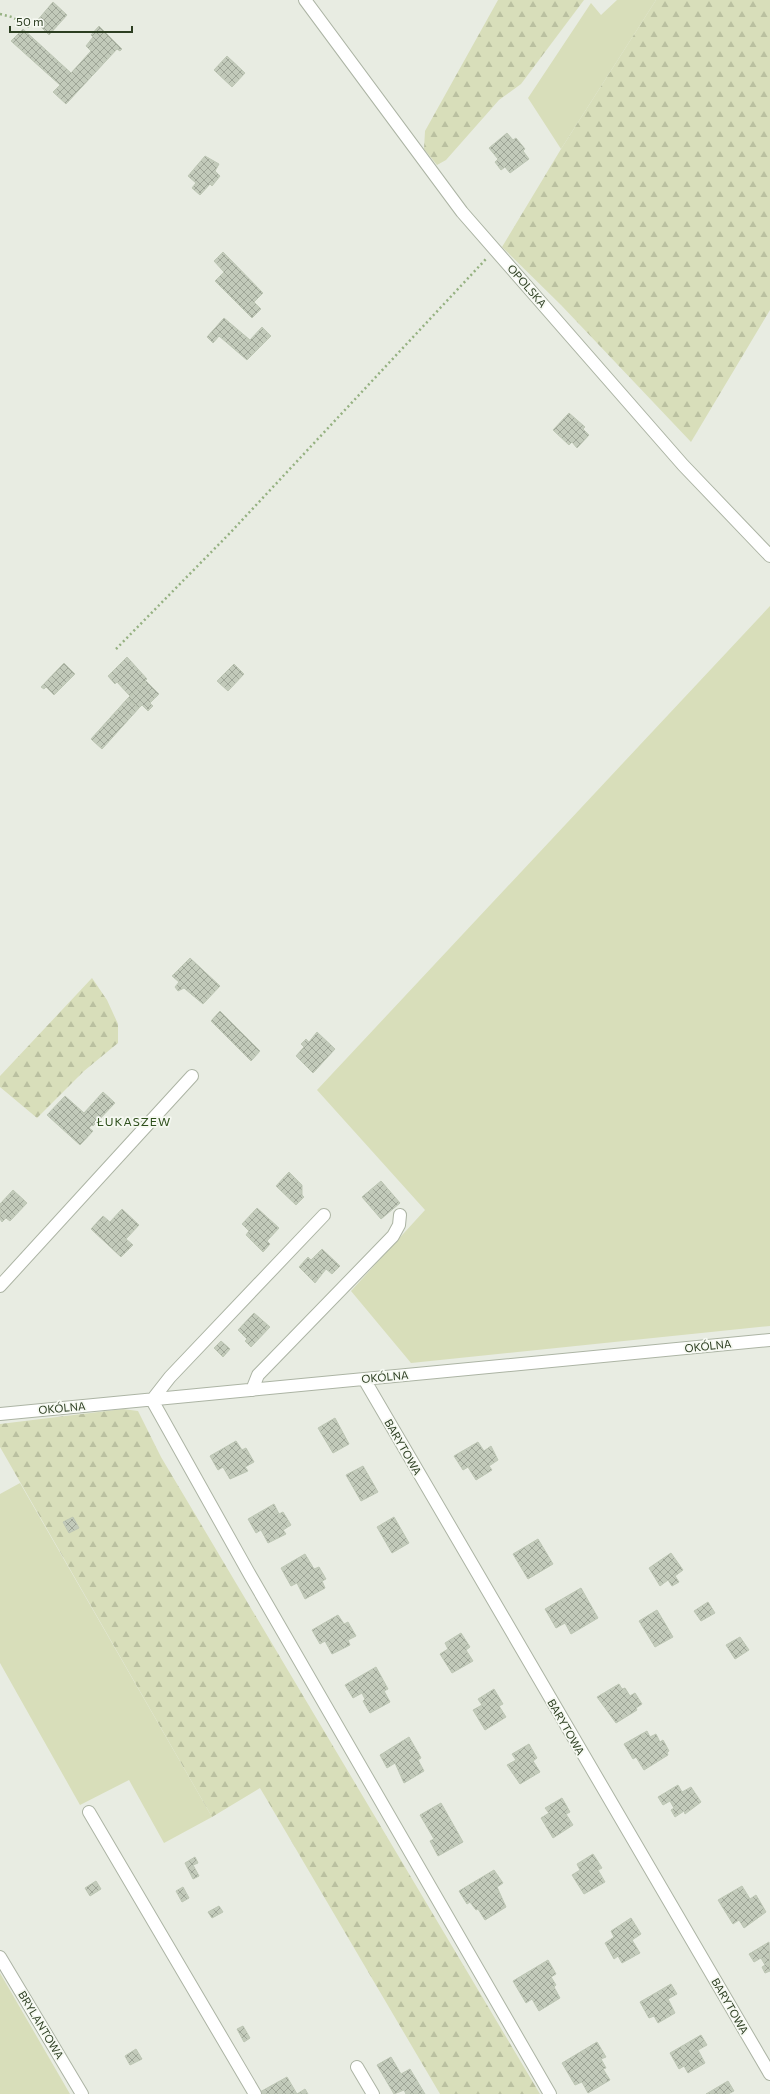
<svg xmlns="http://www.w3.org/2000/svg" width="770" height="2094" viewBox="0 0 770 2094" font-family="Commissioner,sans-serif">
  <defs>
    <pattern id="forest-firs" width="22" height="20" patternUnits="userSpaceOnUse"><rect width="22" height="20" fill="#d8deba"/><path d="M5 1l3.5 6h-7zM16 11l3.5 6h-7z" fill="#bac0a0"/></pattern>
    <pattern id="building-cross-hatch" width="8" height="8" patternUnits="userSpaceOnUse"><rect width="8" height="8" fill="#c2caba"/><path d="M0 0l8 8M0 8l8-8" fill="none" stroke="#9ea597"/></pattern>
  </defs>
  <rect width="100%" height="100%" fill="#e8ece2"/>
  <!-- green -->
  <path fill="#d8deba" d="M617 0H656L561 149 528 98 591 3 601 15Z
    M770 606V1326L411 1363 351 1291 425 1210 317 1090Z
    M20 1483 212 1817 164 1843 129 1780 80 1805 0 1663V1494Z
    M0 1973 70 2094H0Z"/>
  <!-- forest -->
  <path fill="url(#forest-firs)" d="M498 0H584L521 84 499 100 446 160 437 165 424 149 425 131Z
    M656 0H770V310L691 442 561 305 502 247 561 149Z
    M92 978 107 1000 118 1024V1043L84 1071 37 1118 0 1087V1076Z
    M123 1409 138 1411 161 1457 540 2094H440L260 1788 212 1817 0 1447V1424Z"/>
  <!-- building -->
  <path fill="url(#building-cross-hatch)" stroke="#bdc6b4" d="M53 2 67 15 49 35 36 22Z
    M99 26 122 49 120 51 117 49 66 104 53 92 60 85 11 41 23 29 71 73 91 51 86 46 93 37 91 35Z
    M227 56 245 73 232 87 214 70Z
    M507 133 513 140 516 138 525 149 523 151 529 159 510 173 505 167 501 170 495 162 498 159 489 148Z
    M205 156 219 164 215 171 220 176 212 186 210 184 200 195 192 188 196 183 188 176Z
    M223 252 263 293 254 302 261 309 252 318 215 281 224 272 214 261Z
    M224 318 250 340 262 327 271 336 247 360 219 336 213 343 207 337Z
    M569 413 585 427 583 429 589 435 577 448 572 442 569 445 553 430Z
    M127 657 147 679 130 696 117 682 115 684 108 676Z
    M64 663 75 674 54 695 46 687 44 689 41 687Z
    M234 664 244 674 228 691 217 681Z
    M146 681 159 694 150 703 153 706 148 711 142 705 139 708 128 698Z
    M128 698 139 708 102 749 91 739Z
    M190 958 220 986 203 1004 184 988 178 991 175 987 179 982 172 976Z
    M220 1011 260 1051 251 1061 211 1021Z
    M317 1032 335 1049 313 1073 296 1056 304 1047 301 1044 306 1039 309 1042Z
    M103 1092 115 1103 93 1126 92 1125 89 1128 93 1131 80 1145 47 1115 65 1096 84 1113Z
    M289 1172 302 1185V1195L304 1197 296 1205 276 1186Z
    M381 1181 400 1203 381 1219 362 1197Z
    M13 1190 27 1203 10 1221 6 1218 2 1222 0 1219V1204Z
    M257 1208 279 1228 267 1241 270 1244 263 1252 246 1235 249 1231 242 1224Z
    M122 1209 139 1225 126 1239 133 1245 121 1257 91 1229 103 1216 110 1222Z
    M322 1249 340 1266 332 1274 326 1269 315 1283 299 1267 308 1257 311 1260Z
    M254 1313 270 1327 251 1347 245 1341 247 1339 238 1330Z
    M221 1341 230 1349 223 1357 214 1348Z
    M335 1418 349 1444 333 1453 318 1428Z
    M236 1441 242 1450 246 1448 254 1462 245 1467 248 1471 230 1479 223 1467 218 1470 210 1456Z
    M478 1442 484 1451 491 1446 498 1460 489 1466 492 1470 476 1480 468 1467 463 1470 454 1456Z
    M363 1466 378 1492 361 1501 346 1475Z
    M274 1504 279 1514 283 1512 291 1525 283 1530 286 1534 268 1543 261 1530 256 1533 248 1519Z
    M73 1517 79 1528 69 1533 63 1522Z
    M394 1517 409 1543 392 1553 377 1527Z
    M538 1539 553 1564 528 1579 513 1554Z
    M671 1553 683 1570 675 1576 679 1582 672 1586 668 1580 660 1586 649 1568Z
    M305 1554 314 1569 319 1567 326 1579 322 1581 325 1588 305 1599 297 1583 291 1586 281 1568Z
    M581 1588 598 1618 571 1634 565 1623 556 1628 545 1609Z
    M708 1602 715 1613 701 1621 694 1611Z
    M657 1610 673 1637 655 1647 639 1621Z
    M338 1615 344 1624 348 1622 356 1636 348 1640 350 1645 332 1654 325 1641 320 1644 312 1630Z
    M461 1633 470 1647 466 1650 473 1661 452 1673 440 1654 448 1649 445 1643Z
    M740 1637 749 1650 735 1659 726 1645Z
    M376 1667 388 1689 384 1691 390 1702 370 1713 363 1701 365 1699 362 1693 353 1698 345 1685Z
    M619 1684 622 1689 625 1688 630 1696 635 1693 642 1704 636 1708 637 1710 616 1723 597 1697Z
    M494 1689 503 1704 499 1706 506 1717 485 1730 473 1710 482 1705 478 1699Z
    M647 1731 650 1737 656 1734 660 1742 663 1740 669 1751 667 1753 668 1755 644 1770 636 1757 633 1759 624 1744Z
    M409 1737 421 1758 418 1760 424 1771 404 1783 395 1763 387 1768 380 1755Z
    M529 1744 537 1758 533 1761 540 1772 520 1784 507 1765 516 1760 512 1754Z
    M678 1785 682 1792 691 1787 701 1802 685 1814 684 1811 675 1817 671 1810 674 1808 670 1801 663 1805 658 1797Z
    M562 1798 570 1812 566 1814 573 1825 553 1838 541 1818 549 1813 545 1808Z
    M441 1803 463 1842 438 1856 430 1841 434 1839 420 1815Z
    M593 1854 602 1868 598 1870 605 1882 584 1894 572 1875 580 1870 577 1864Z
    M195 1857 198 1863 193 1865 199 1876 193 1879 185 1863Z
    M494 1870 503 1883 497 1887 506 1907 485 1920 478 1909 476 1910 470 1902 467 1904 459 1891Z
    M96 1881 101 1889 90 1896 85 1888Z
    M742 1886 750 1899 756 1895 766 1912 744 1928 739 1920 733 1924 718 1900Z
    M183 1887 189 1898 182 1902 176 1891Z
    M219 1906 223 1912 212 1918 208 1912Z
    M631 1918 641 1934 632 1940 640 1953 622 1963 618 1956 614 1959 605 1943 614 1937 611 1931Z
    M769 1942 770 1971 765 1973 762 1967 765 1965 761 1958 754 1962 749 1954Z
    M548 1960 556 1974 551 1977 556 1985 554 1987 560 1998 539 2011 532 1999 526 2003 513 1981Z
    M671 1984 677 1994 668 1999 675 2013 658 2023 654 2016 649 2018 640 2002Z
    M243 2026 250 2038 244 2042 237 2029Z
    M701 2035 707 2045 698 2050 705 2063 688 2073 684 2066 679 2069 670 2053Z
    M597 2042 606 2057 601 2059 606 2068 603 2069 610 2080 588 2093 582 2082 575 2085 562 2063Z
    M136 2049 142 2059 130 2065 125 2056Z
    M391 2057 401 2074 410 2069 425 2094H406L404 2090 394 2094 377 2065Z
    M287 2077 297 2094H261L260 2092Z
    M728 2081 734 2091 728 2094H706Z
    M305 2089 308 2094H297Z"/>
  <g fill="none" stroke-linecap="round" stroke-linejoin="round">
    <defs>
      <path id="minor" d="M305 0 462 212 683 465 770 556
        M324 1215 170 1377 152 1400 250 1575 550 2094
        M0 1286 192 1076
        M364 1379 770 2074
        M252 1390 258 1375 393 1236 399 1225 400 1215
        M0 1414 770 1340
        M89 1812 255 2094
        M0 1957 82 2094
        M357 2067 373 2094"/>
    </defs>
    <!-- minor casing -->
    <use href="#minor" stroke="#acb4a4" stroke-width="14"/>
    <!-- path -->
    <path stroke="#95b181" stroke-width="2.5" stroke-dasharray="2 3" stroke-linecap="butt" d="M0 14 12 17 29 27
      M116 649 230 533 486 259"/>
    <!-- minor -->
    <use href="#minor" stroke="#fff" stroke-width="12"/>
  </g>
  <g text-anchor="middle" stroke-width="3.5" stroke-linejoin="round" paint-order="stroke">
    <!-- street labels -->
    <g font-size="11" fill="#2c3e21" stroke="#f6f9f2">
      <text transform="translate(527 286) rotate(49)" y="4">OPOLSKA</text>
      <text transform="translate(708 1346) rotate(-6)" y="4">OKÓLNA</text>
      <text transform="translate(385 1377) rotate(-5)" y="4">OKÓLNA</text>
      <text transform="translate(62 1408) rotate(-5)" y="4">OKÓLNA</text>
      <text transform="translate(403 1447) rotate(60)" y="4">BARYTOWA</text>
      <text transform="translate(566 1727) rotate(60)" y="4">BARYTOWA</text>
      <text transform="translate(730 2006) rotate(60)" y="4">BARYTOWA</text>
      <text transform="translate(41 2025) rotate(59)" y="4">BRYLANTOWA</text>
    </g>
    <!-- neighbourhood labels -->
    <g font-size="12" letter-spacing="1" fill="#2f501d" stroke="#f6f9f2">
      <text x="134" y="1126">ŁUKASZEW</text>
    </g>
  </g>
  <!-- scale -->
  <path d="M10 26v6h122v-6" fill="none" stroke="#2c3e21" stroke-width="2"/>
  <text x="16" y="26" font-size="12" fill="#2c3e21" stroke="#f6f9f2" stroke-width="3" paint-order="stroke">50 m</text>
</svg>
